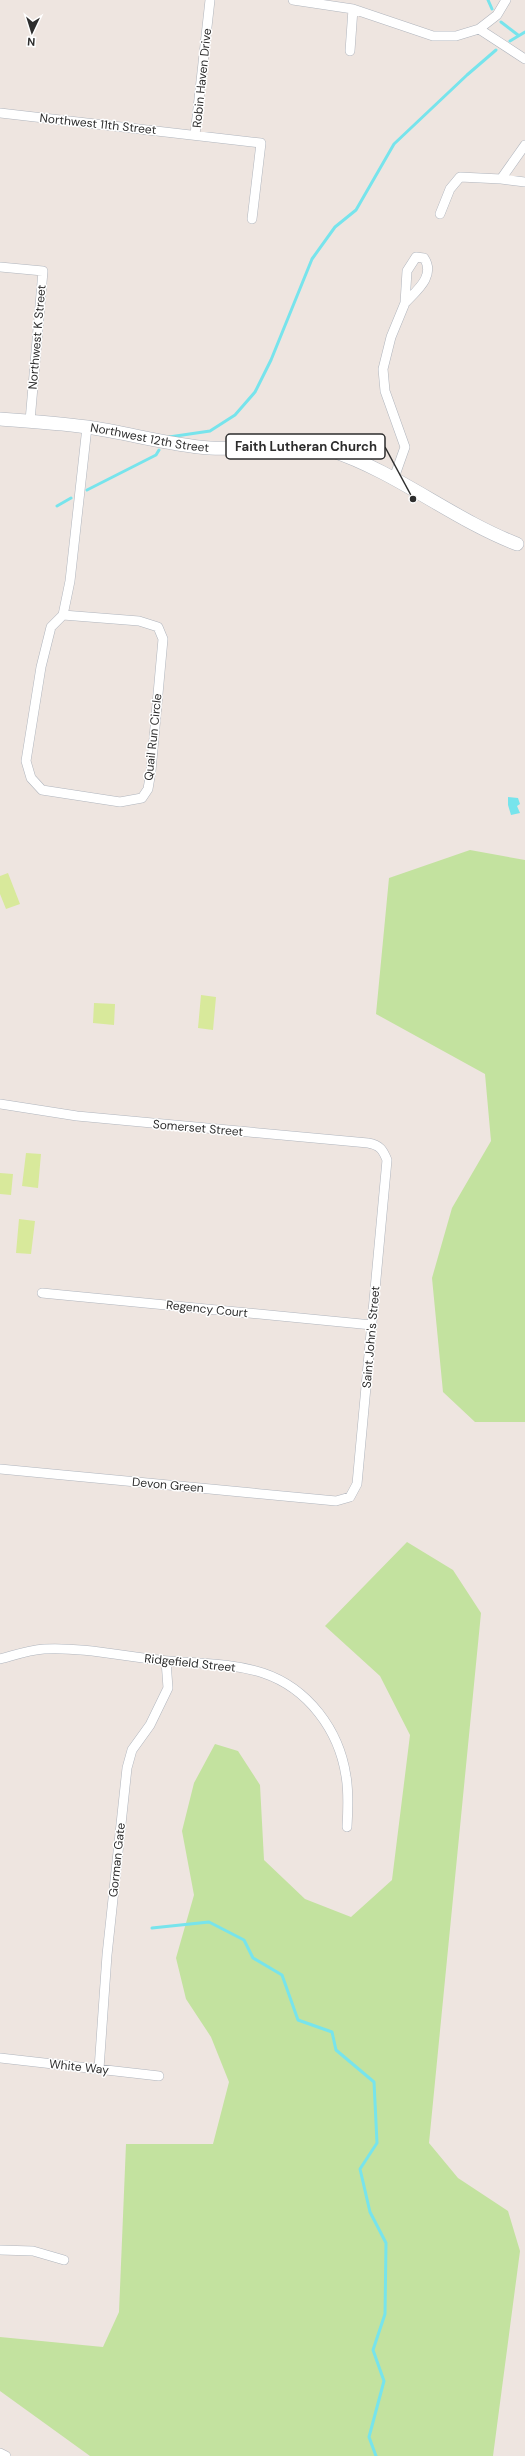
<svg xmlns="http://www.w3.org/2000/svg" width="525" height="2456" viewBox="0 0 525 2456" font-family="'DM Sans',sans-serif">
  <rect width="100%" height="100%" fill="#eee5e0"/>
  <!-- green -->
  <path fill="#c3e29f" d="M470 850 525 860V1422H475L443 1392 432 1278 452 1208 491 1141 485 1074 376 1014 389 878Z
    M407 1542 453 1570 481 1613 429 2143 458 2178 508 2211 520 2251 493 2456H90L0 2391V2337L103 2347 119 2312 126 2144H213L229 2082 211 2037 186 1999 176 1958 194 1895 182 1831 194 1783 215 1744 238 1751 260 1785 264 1860 305 1899 351 1917 392 1880 410 1735 380 1676 325 1626Z"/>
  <!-- pitch -->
  <path fill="#d8e99b" d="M8 873 20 904 6 909 0 894V876Z
    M201 995 216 997 213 1030 198 1028Z
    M94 1003 115 1004 114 1025 93 1023Z
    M26 1153 41 1154 38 1188 22 1186Z
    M0 1173 13 1174 11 1195 0 1194Z
    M19 1219 35 1221 31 1254 16 1253Z"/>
  <!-- water -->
  <path fill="#77e4ec" d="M508 797 518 798 520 804 517 806 520 813 511 815 508 805Z"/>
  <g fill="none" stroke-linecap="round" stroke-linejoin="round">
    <!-- stream -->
    <path stroke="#77e4ec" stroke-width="3" d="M488 0 492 9
      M501 22 518 35
      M510 41 525 32
      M169 437 210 431 235 415 255 392 271 360 312 259 335 227 356 210 394 144 467 75 496 50
      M87 490 156 455 159 450
      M57 506 71 498
      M152 1928 209 1922 244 1940 253 1958 282 1975 298 2020 332 2032 336 2050 374 2082 377 2143 360 2169 370 2212 386 2243 385 2314 373 2350 384 2381 369 2437 376 2456"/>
    <defs>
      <path id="street" d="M293 0 353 9 433 36H456L479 29 525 59
        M479 29 497 15 506 0
        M350 51 353 9
        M0 113 261 143 252 219
        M195 135 210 0
        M501 179 525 182
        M440 214 450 189 460 177 501 179 525 145
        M0 267 43 271 30 421
        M394 478 405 447 385 391 383 369 391 337 405 303 407 271 416 257 424 258C436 276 416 291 405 303
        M63 615 139 621 158 627 163 639 151 771 148 789 142 798 120 802 42 790 31 778 26 761 41 667 51 627Z
        M63 615 70 581 87 427
        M0 1104 77 1116 368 1143C380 1145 383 1150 387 1160L357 1484 350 1497 336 1501 0 1469
        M42 1293 372 1325
        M0 1659C15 1655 29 1650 44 1649 82 1647 122 1656 159 1660 194 1664 229 1662 263 1673 308 1688 339 1730 346 1776 349 1793 348 1810 347 1827
        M0 2058 159 2076
        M99 2069 107 1955 127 1768 132 1750 150 1725 168 1688 166 1661
        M0 2250 33 2251 64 2260
        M0 2453 6 2456"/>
      <g id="secondary">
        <path id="s1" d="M0 419C29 421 59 423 87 427 129 433 168 445 210 448 249 451 292 438 330 450 397 472 452 519 517 544"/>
      </g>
    </defs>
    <!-- street casing -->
    <use href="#street" stroke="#b0b5bd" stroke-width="10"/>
    <!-- secondary casing -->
    <use href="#secondary" stroke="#b0b5bd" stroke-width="14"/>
    <!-- street -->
    <use href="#street" stroke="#fff" stroke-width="9"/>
    <!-- secondary -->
    <use href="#secondary" stroke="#fff" stroke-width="13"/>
  </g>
  <g text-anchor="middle" stroke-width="3" stroke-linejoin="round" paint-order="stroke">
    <!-- street labels -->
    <g font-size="12" fill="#2d2d2d" stroke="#fff">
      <text transform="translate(202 78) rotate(-84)" y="4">Robin Haven Drive</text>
      <text transform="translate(98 124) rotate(6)" y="4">Northwest 11th Street</text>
      <text transform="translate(37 337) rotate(-85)" y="4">Northwest K Street</text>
      <text dy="4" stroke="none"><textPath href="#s1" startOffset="151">Northwest 12th Street</textPath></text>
      <text transform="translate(153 737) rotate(-84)" y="4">Quail Run Circle</text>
      <text transform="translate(198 1128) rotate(5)" y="4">Somerset Street</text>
      <text transform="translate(207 1309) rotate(6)" y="4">Regency Court</text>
      <text transform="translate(371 1337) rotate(-85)" y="4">Saint John's Street</text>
      <text transform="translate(168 1485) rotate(5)" y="4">Devon Green</text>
      <text transform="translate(190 1663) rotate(6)" y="4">Ridgefield Street</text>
      <text transform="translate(117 1860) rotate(-84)" y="4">Gorman Gate</text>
      <text transform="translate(79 2067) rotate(6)" y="4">White Way</text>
    </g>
  </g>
  <!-- callouts -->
  <path fill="none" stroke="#2d2d2d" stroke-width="1.5" d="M413 499L385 447"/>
  <circle fill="#2d2d2d" stroke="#fff" stroke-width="1.5" cx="413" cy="499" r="4"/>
  <rect fill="#fff" stroke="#2d2d2d" stroke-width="1.5" x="226" y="434" width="159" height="25" rx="4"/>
  <g font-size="13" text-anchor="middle" font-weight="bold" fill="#2d2d2d">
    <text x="306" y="451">Faith Lutheran Church</text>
  </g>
  <!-- north arrow -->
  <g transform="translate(32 32) rotate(184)" stroke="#ffffff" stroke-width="3" paint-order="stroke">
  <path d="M0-3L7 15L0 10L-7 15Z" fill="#2d2d2d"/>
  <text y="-6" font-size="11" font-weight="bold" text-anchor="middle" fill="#2d2d2d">N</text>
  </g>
</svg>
